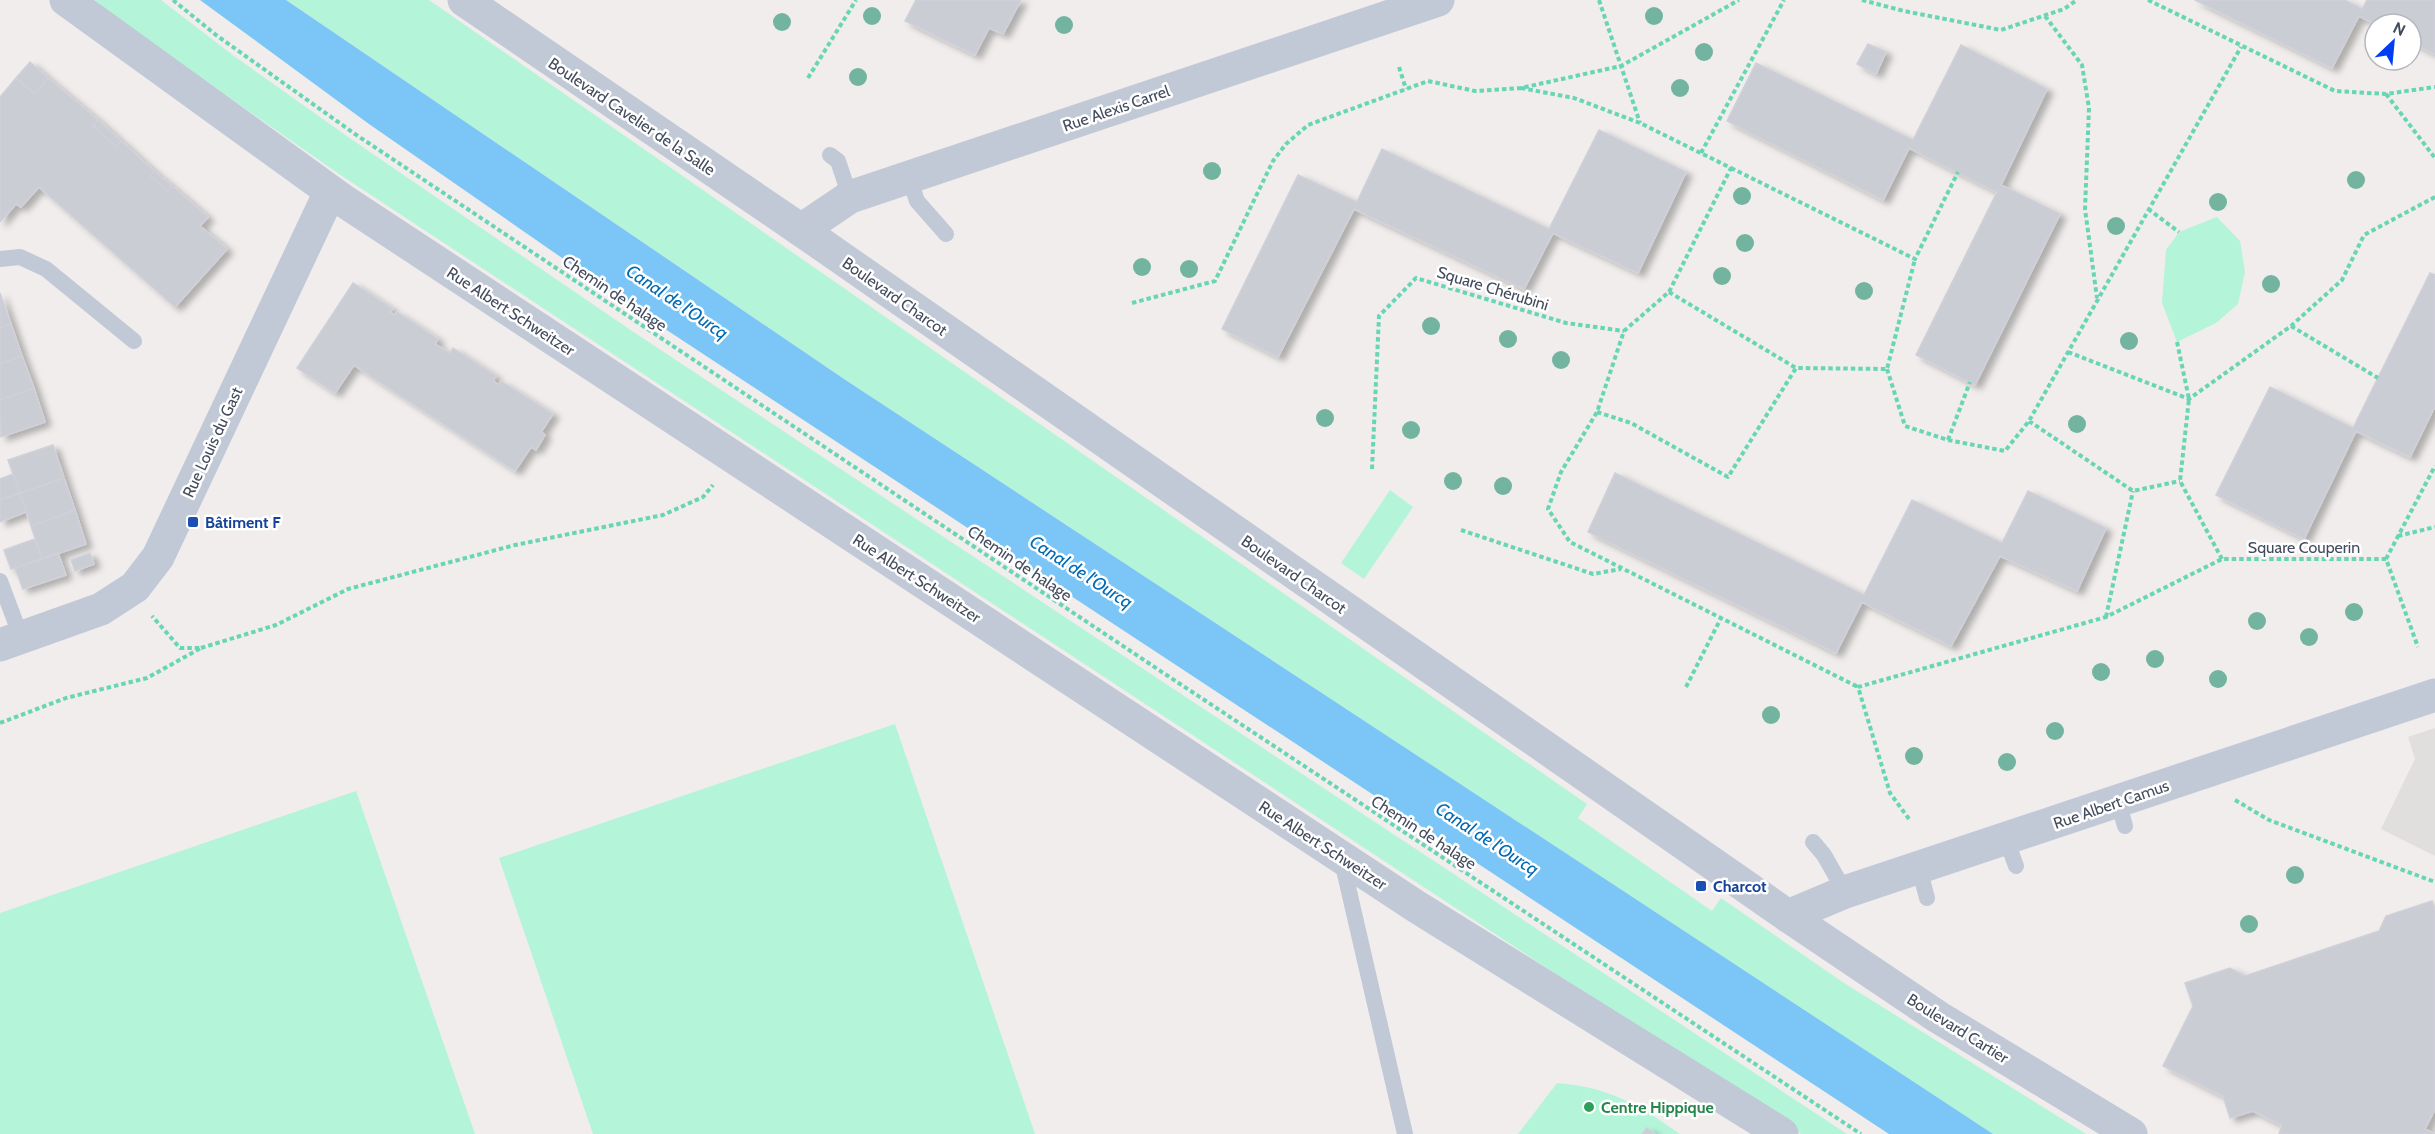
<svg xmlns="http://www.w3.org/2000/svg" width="2435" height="1134" viewBox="0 0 2435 1134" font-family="Cabin,sans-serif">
  <defs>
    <filter id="shadow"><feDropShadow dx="6" dy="4" stdDeviation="3" flood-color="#0004"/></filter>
  </defs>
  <rect width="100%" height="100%" fill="#f0edec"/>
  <!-- education -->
  <path fill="#e1dede" d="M2435 728V856L2381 829 2415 759 2408 737Z"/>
  <!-- green -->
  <path fill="#b4f4d9" d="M95 0H161L234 56 351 139 632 331 1847 1134H1801L1778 1120 339 174 118 20Z
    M286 0H429L1587 804 1578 818 1712 911 1721 898 1844 983 2086 1134H1993L1968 1118 844 379Z
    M2217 217 2240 241 2245 272 2238 304 2216 323 2177 342 2162 303 2166 250 2179 232Z
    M1390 490 1413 507 1364 579 1341 563Z
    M895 724 1035 1134H593L499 858Z
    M356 791 475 1134H0V913Z
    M1557 1083C1609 1087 1639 1105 1680 1134H1518Z"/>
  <!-- water -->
  <path fill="#7bc5f7" d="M200 0H286L844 379 1993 1134H1889L650 319 369 124Z"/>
  <!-- building -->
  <path fill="#cbcdd5" stroke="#d0d0d9" stroke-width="1.5" filter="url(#shadow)" d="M916 0H1021L1003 34 989 28 975 55 905 21Z
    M2195 0H2345L2362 9 2367 0H2435V54L2411 42V24H2375L2359 16 2332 68Z
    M1868 44 1886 52 1876 74 1857 64Z
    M1961 45 2047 89 2001 185 2060 214 1975 385 1916 355 1997 192 1909 148 1883 200 1727 121 1756 63 1913 140Z
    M30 62 48 78 35 94 16 78Z
    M16 78 35 94 48 78 98 120 93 126 117 147 121 141 154 171 150 176 168 191 172 186 208 217 200 226 227 249 175 307 39 187 21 207 16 204 0 222V97Z
    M98 120 121 141 117 147 93 126Z
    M1599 130 1686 172 1638 273 1553 233 1524 289 1354 209 1278 357 1222 329 1298 175 1357 202 1382 149 1549 229Z
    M154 171 172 186 168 191 150 176Z
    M2430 273 2435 275V406L2410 457 2356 431 2304 539 2216 495 2270 387 2353 428Z
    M353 283 393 309 390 312 394 315 397 312 438 339 435 344 450 353 453 348 496 376 493 381 499 385 501 381 553 414 541 432 545 435 536 450 531 447 515 471 354 365 335 393 297 368Z
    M0 293 11 324 0 328Z
    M11 324 22 356 0 364V328Z
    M22 356 34 388 0 400V364Z
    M34 388 45 422 1 437 0 400Z
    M53 445 64 478 20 493 8 460Z
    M1615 473 1864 595 1912 500 2002 543 2028 491 2106 528 2077 591 2000 556 1951 646 1862 602 1836 653 1588 532Z
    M13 474 20 493 0 500V479Z
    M64 478 75 510 31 526 20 493Z
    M20 493 26 512 0 522V500Z
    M75 510 86 544 42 559 31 526Z
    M35 539 42 559 11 569 4 550Z
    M58 553 66 575 23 589 15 568Z
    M90 553 94 564 75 571 71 560Z
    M2432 901 2435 910V1109L2425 1129 2435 1134H2279L2282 1125 2253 1111 2230 1118 2223 1096 2163 1066 2193 1006 2185 983 2230 968 2245 976 2379 931 2386 916Z
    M1647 1128 1655 1134H1642Z"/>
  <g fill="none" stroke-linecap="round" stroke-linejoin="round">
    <!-- path -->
    <path stroke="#68d6b5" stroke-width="4" stroke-dasharray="4.5 3" stroke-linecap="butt" d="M173 0 216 35 355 134 1165 674 1861 1134
      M1599 0 1640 123
      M1862 0 1904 11 2001 30 2064 9 2077 0
      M2148 0 2335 91 2386 94 2435 87
      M2045 16 2082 65 2089 108 2085 209 2097 298
      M1399 67 1406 89
      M808 78 856 0
      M1521 88 1574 98 1640 123 1731 168 1669 292 1624 331 1597 412 1561 472 1548 509 1570 542 1858 687
      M2386 94 2435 158
      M1701 153 1784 0
      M1731 168 1915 259 1958 172
      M2148 209 2179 232
      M1669 292 1796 368
      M1132 303 1215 281 1273 161 1286 144 1308 125 1428 81 1475 91 1521 88 1621 66 1739 0
      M2291 326 2378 378
      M2177 342 2189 399 2180 481 2222 559
      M2068 352 2189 399 2291 326 2342 280 2364 235 2435 197
      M1887 369 1905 426 1948 440 2005 451 2029 421 2241 47
      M1597 412 1631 423 1728 477 1796 368 1887 369 1915 259
      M2029 421 2133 491 2180 481
      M1948 440 1970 382
      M1372 469 1379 316 1416 278 1566 323 1624 331
      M1461 530 1593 574 1621 569
      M2398 536 2435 527
      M2386 559 2435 466
      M2106 617 2133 491
      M201 648 276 625 348 589 515 545 663 515 703 497 713 485
      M1686 687 1721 618
      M0 723 66 698 147 678 201 648H180L152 616
      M2235 800 2269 820 2435 882
      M1909 819 1890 793 1858 687 2106 617 2222 559H2386L2418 647"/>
    <!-- service -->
    <path stroke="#c1c8d6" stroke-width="16" d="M830 155 838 161 850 197
      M909 177 917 201 946 234
      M0 259 20 257 46 269 134 341
      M0 581 21 637
      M2118 801 2125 826
      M2006 839 2016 866
      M1813 842 1824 855 1845 892
      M1342 861 1405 1134
      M1919 868 1927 898"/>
    <!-- minor -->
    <path stroke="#c1c8d6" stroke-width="33" d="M66 0 344 201 1417 907 1782 1134
      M801 230 850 197 1438 0
      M0 645 101 609 135 587 158 557 330 192
      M1788 916 1845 892 2435 695"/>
    <!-- tertiary -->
    <path stroke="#c1c8d6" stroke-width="33" d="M464 0 801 230 1788 916 1938 1017 2131 1134"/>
  </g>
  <!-- trees -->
  <g fill="#72b49f">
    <circle cx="872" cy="16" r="9"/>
    <circle cx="1654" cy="16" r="9"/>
    <circle cx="782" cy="22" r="9"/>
    <circle cx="1064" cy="25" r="9"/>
    <circle cx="1704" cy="52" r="9"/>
    <circle cx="858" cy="77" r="9"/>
    <circle cx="1680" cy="88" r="9"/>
    <circle cx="1212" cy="171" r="9"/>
    <circle cx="2356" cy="180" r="9"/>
    <circle cx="1742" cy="196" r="9"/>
    <circle cx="2218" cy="202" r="9"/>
    <circle cx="2116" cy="226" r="9"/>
    <circle cx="1745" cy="243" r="9"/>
    <circle cx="1142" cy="267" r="9"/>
    <circle cx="1189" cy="269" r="9"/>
    <circle cx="1722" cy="276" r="9"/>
    <circle cx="2271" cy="284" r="9"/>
    <circle cx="1864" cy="291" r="9"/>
    <circle cx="1431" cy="326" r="9"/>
    <circle cx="1508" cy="339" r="9"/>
    <circle cx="2129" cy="341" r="9"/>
    <circle cx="1561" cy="360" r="9"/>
    <circle cx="1325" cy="418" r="9"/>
    <circle cx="2077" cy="424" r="9"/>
    <circle cx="1411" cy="430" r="9"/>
    <circle cx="1453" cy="481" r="9"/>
    <circle cx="1503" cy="486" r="9"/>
    <circle cx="2354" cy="612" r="9"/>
    <circle cx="2257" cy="621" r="9"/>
    <circle cx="2309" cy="637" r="9"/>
    <circle cx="2155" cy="659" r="9"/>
    <circle cx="2101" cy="672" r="9"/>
    <circle cx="2218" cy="679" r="9"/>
    <circle cx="1771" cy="715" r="9"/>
    <circle cx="2055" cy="731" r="9"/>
    <circle cx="1914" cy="756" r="9"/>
    <circle cx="2007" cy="762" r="9"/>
    <circle cx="2295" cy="875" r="9"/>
    <circle cx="2249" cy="924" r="9"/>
  </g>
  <!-- markers -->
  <g fill="#1a4fb4" stroke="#fff" stroke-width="2">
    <rect x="187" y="516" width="12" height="12" rx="3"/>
    <rect x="1695" y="880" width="12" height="12" rx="3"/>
  </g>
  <circle fill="#2e9e5b" stroke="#fff" stroke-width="2" cx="1589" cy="1107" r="6"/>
  <g text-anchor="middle" stroke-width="5" stroke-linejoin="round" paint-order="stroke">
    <!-- street labels -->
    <g font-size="16" fill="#434b5c" stroke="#fff">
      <text transform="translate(1116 108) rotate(-19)" y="6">Rue Alexis Carrel</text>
      <text transform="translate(632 116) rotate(34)" y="6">Boulevard Cavelier de la Salle</text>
      <text transform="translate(1493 288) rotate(17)" y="6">Square Chérubini</text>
      <text transform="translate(615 293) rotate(34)" y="6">Chemin de halage</text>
      <text transform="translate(895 296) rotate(35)" y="6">Boulevard Charcot</text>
      <text transform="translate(511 311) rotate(33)" y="6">Rue Albert Schweitzer</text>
      <text transform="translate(212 442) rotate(-65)" y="6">Rue Louis du Gast</text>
      <text x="2304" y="553">Square Couperin</text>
      <text transform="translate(1020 563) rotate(34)" y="6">Chemin de halage</text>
      <text transform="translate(1294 574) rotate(35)" y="6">Boulevard Charcot</text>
      <text transform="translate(917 578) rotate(33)" y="6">Rue Albert Schweitzer</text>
      <text transform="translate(2111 804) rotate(-19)" y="6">Rue Albert Camus</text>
      <text transform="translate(1424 832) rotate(33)" y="6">Chemin de halage</text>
      <text transform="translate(1323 845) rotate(33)" y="6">Rue Albert Schweitzer</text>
      <text transform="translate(1958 1028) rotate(32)" y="6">Boulevard Cartier</text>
    </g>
    <!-- transit labels -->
    <g font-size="16" font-weight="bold" fill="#164399" stroke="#fff" text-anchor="start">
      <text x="205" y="528">Bâtiment F</text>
      <text x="1713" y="892">Charcot</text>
    </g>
    <!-- leisure labels -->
    <g font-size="16" font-weight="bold" fill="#27864d" stroke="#fff" text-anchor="start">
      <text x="1601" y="1113">Centre Hippique</text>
    </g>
    <!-- water labels -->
    <g font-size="18" font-style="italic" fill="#006ab2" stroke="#fff">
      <text transform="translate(677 302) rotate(34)" y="6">Canal de l'Ourcq</text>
      <text transform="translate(1081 572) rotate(33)" y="6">Canal de l'Ourcq</text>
      <text transform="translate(1487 839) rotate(33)" y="6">Canal de l'Ourcq</text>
    </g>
  </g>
  <!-- north arrow -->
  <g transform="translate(2393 42) rotate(26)"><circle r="28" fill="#ffffff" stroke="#b4b7be" stroke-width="1.5"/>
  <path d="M0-4.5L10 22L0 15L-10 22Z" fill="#033df3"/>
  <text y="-9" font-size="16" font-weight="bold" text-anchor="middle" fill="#434b5c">N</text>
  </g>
</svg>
